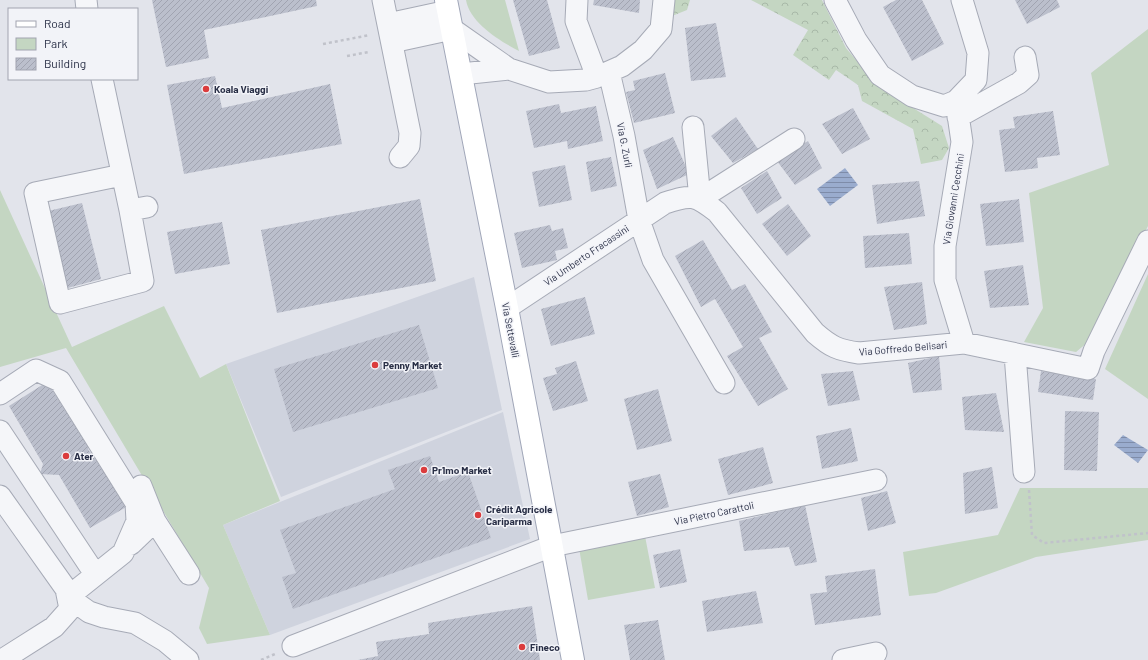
<svg xmlns="http://www.w3.org/2000/svg" width="1148" height="660" viewBox="0 0 1148 660" font-family="Barlow,sans-serif">
  <defs>
    <pattern id="forest-crowns" width="20" height="18" patternUnits="userSpaceOnUse"><rect width="20" height="18" fill="#c4d6c2"/><path d="M2 6a3 3 0 1 1 6 0M12 15a3 3 0 1 1 6 0" fill="none" stroke="#a8b8a8"/></pattern>
    <pattern id="water-rules" width="6" height="5" patternUnits="userSpaceOnUse"><rect width="6" height="5" fill="#9aacce"/><path d="M0 2.5h6" fill="none" stroke="#7e8ca9"/></pattern>
    <pattern id="building-hatch" width="6" height="6" patternUnits="userSpaceOnUse"><rect width="6" height="6" fill="#bbbfcc"/><path d="M-1 1l2-2M0 6l6-6M5 7l2-2" fill="none" stroke="#a1a4b1"/></pattern>
  </defs>
  <rect width="100%" height="100%" fill="#e2e4eb"/>
  <!-- built -->
  <path fill="#cfd3de" d="M474 277 502 410 281 497 226 364Z
    M503 412 530 539 270 635 223 525Z"/>
  <!-- green -->
  <path fill="#c4d6c2" d="M466 0H505L519 51C500 41 470 23 466 0Z
    M1148 29V226L1088 342 1076 352 1024 342 1043 308 1029 193 1109 165 1091 73Z
    M0 190 72 347 164 306 200 378 226 364 280 501 223 525 270 635 207 644 199 628 209 588 66 348 0 367Z
    M1148 274V399L1105 369Z
    M1020 488H1148V540L1036 557 936 593 909 596 903 552 998 535Z
    M645 536 655 588 588 600 579 548Z"/>
  <!-- forest -->
  <path fill="url(#forest-crowns)" d="M674 0H690L687 10 672 16Z
    M751 0H822L846 48 878 86 942 126 949 148 942 160 921 164 913 129 862 101 858 85 836 70 829 80 793 55 808 30Z"/>
  <!-- water -->
  <path fill="url(#water-rules)" d="M845 168 858 185 830 206 817 189Z
    M1123 435 1148 450 1138 463 1114 445Z"/>
  <!-- building -->
  <path fill="url(#building-hatch)" d="M152 0H316L317 6 204 30 209 58 166 67Z
    M513 0H547L560 48 529 56Z
    M594 0H640L639 13 593 5Z
    M896 0H922L944 44 912 61 883 7Z
    M1015 0H1057L1060 7 1027 24Z
    M716 23 726 77 691 81 685 28Z
    M665 73 675 113 634 123 626 92 635 90 633 81Z
    M215 76 222 108 330 84 342 144 184 174 167 85Z
    M559 104 561 113 596 106 603 141 568 149 567 141 534 148 526 111Z
    M853 108 870 139 842 154 822 124Z
    M1053 111 1060 155 1037 158 1038 168 1005 172 999 130 1015 128 1013 117Z
    M736 117 758 149 733 163 711 136Z
    M673 137 689 174 657 189 643 150Z
    M808 141 822 168 795 185 777 161Z
    M611 157 617 186 591 192 586 162Z
    M565 165 572 200 539 207 532 172Z
    M767 171 782 198 757 214 741 188Z
    M919 181 925 216 877 224 872 185Z
    M420 199 436 281 277 313 261 230Z
    M1019 199 1024 242 986 246 980 204Z
    M82 203 101 279 64 289 44 212Z
    M788 204 811 236 787 256 762 224Z
    M222 222 230 264 175 274 167 232Z
    M550 225 552 231 563 228 568 248 555 251 557 260 522 268 514 233Z
    M909 233 912 264 865 268 863 236Z
    M703 240 732 290 745 284 772 332 759 338 788 389 758 406 727 356 743 347 715 299 701 307 675 256Z
    M1023 265 1029 305 990 308 984 271Z
    M922 282 927 324 894 330 884 287Z
    M585 297 595 334 551 346 541 309Z
    M419 325 438 388 293 432 274 369Z
    M939 356 942 390 913 393 908 363Z
    M576 361 588 401 553 411 543 378 557 374 555 368Z
    M853 371 860 400 828 406 821 374Z
    M1041 371 1096 379 1093 400 1038 392Z
    M47 382 81 435 92 438 88 449 128 506 90 528 59 475 40 474 43 464 9 406Z
    M658 389 672 441 637 450 624 399Z
    M996 393 1004 432 965 430 962 397Z
    M1065 411 1099 412 1097 471 1064 470Z
    M851 428 858 461 822 469 816 436Z
    M763 447 773 483 728 495 718 459Z
    M430 456 439 482 468 472 491 538 293 609 282 577 296 573 280 530 395 489 388 470Z
    M992 467 998 508 965 514 963 473Z
    M660 474 669 507 637 516 628 482Z
    M887 491 896 523 868 531 861 498Z
    M805 505 817 562 795 566 789 547 744 551 739 521Z
    M680 549 687 582 660 588 653 555Z
    M875 569 881 615 815 625 810 594 827 592 825 576Z
    M756 591 763 623 707 632 702 601Z
    M532 606 540 660H358L378 656 376 642 429 634 428 623Z
    M658 620 665 660H630L624 625Z"/>
  <g fill="none" stroke-linecap="round" stroke-linejoin="round">
    <defs>
      <path id="minor" d="M86 0 87 9
        M383 0 410 133 409 146 400 157
        M577 0 576 21 597 77
        M835 0 856 40 880 75 912 96 944 106 956 101 976 80 978 53 962 0
        M388 24 448 11
        M392 42 452 29 509 69 549 82 586 80 597 77 622 66 643 50 661 29 664 0
        M609 72 624 136 639 220 653 260 724 383
        M461 74 509 69
        M102 79 130 210 147 207
        M956 101 962 142 945 246V280L964 343
        M958 117 1019 83 1028 75 1025 57
        M693 127 700 199 794 139
        M122 175 35 193 60 303 143 281 130 210
        M507 308 665 203C692 194 695 195 717 212L815 333C831 347 838 350 859 353L964 343 1088 369 1094 351 1148 241
        M1015 354 1024 472
        M0 394 36 370 60 381 136 503 137 521 123 553 68 597 89 612 104 617 135 623 165 641 188 660
        M0 431 95 574
        M0 496 66 589 70 609 54 627 2 660
        M155 521 189 574
        M131 544 155 521 141 486
        M293 646 552 546 876 480
        M843 660 876 653"/>
      <path id="major" d="M446 0 507 308 573 660"/>
    </defs>
    <!-- minor casing -->
    <use href="#minor" stroke="#a6aab6" stroke-width="23"/>
    <!-- major casing -->
    <use href="#major" stroke="#a0a6b8" stroke-width="24"/>
    <!-- path -->
    <path stroke="#c0c2ca" stroke-width="2.5" stroke-dasharray="3 3" stroke-linecap="butt" d="M323 44 370 35
      M347 56 369 52
      M1029 490 1032 535 1044 543 1148 533
      M261 660 275 654"/>
    <!-- minor -->
    <use href="#minor" stroke="#f5f6f9" stroke-width="21"/>
    <!-- major -->
    <use href="#major" stroke="#fff" stroke-width="22"/>
  </g>
  <!-- markers -->
  <g fill="#db3c3d" stroke="#f2f3f8" stroke-width="1.5">
    <circle cx="206" cy="89" r="4"/>
    <circle cx="375" cy="365" r="4"/>
    <circle cx="66" cy="456" r="4"/>
    <circle cx="424" cy="470" r="4"/>
    <circle cx="478" cy="515" r="4"/>
    <circle cx="522" cy="647" r="4"/>
  </g>
  <g text-anchor="middle" stroke-width="3" stroke-linejoin="round" paint-order="stroke">
    <!-- poi labels -->
    <g font-size="10" font-weight="bold" fill="#282e45" stroke="#f2f3f8" text-anchor="start">
      <text x="214" y="93">Koala Viaggi</text>
      <text x="383" y="369">Penny Market</text>
      <text x="74" y="460">Ater</text>
      <text x="432" y="474">Pr1mo Market</text>
      <text x="486" y="513">Crédit Agricole<tspan x="486" dy="12">Cariparma</tspan></text>
      <text x="530" y="651">Fineco</text>
    </g>
    <!-- street labels -->
    <g font-size="10" fill="#282e45" stroke="#f2f3f8">
      <text transform="translate(625 145) rotate(79)" y="4">Via G. Zurli</text>
      <text transform="translate(953 199) rotate(-81)" y="4">Via Giovanni Cecchini</text>
      <text transform="translate(586 255) rotate(-34)" y="4">Via Umberto Fracassini</text>
      <text transform="translate(511 330) rotate(79)" y="4">Via Settevalli</text>
      <text transform="translate(903 348) rotate(-5)" y="4">Via Goffredo Belisari</text>
      <text transform="translate(714 513) rotate(-12)" y="4">Via Pietro Carattoli</text>
    </g>
  </g>
  <!-- legend -->
  <rect x="8" y="8" width="130" height="72" fill="#f2f3f8" stroke="#a1a4b0"/>
  <rect x="16" y="21" width="20" height="6" fill="#ffffff" stroke="#a1a4b0"/>
  <text x="44" y="28" font-size="12" fill="#282e45">Road</text>
  <rect x="16" y="38" width="20" height="12" fill="#c4d6c2" stroke="#a1a4b0"/>
  <text x="44" y="48" font-size="12" fill="#282e45">Park</text>
  <rect x="16" y="58" width="20" height="12" fill="url(#building-hatch)" stroke="#a1a4b0"/>
  <text x="44" y="68" font-size="12" fill="#282e45">Building</text>
</svg>
